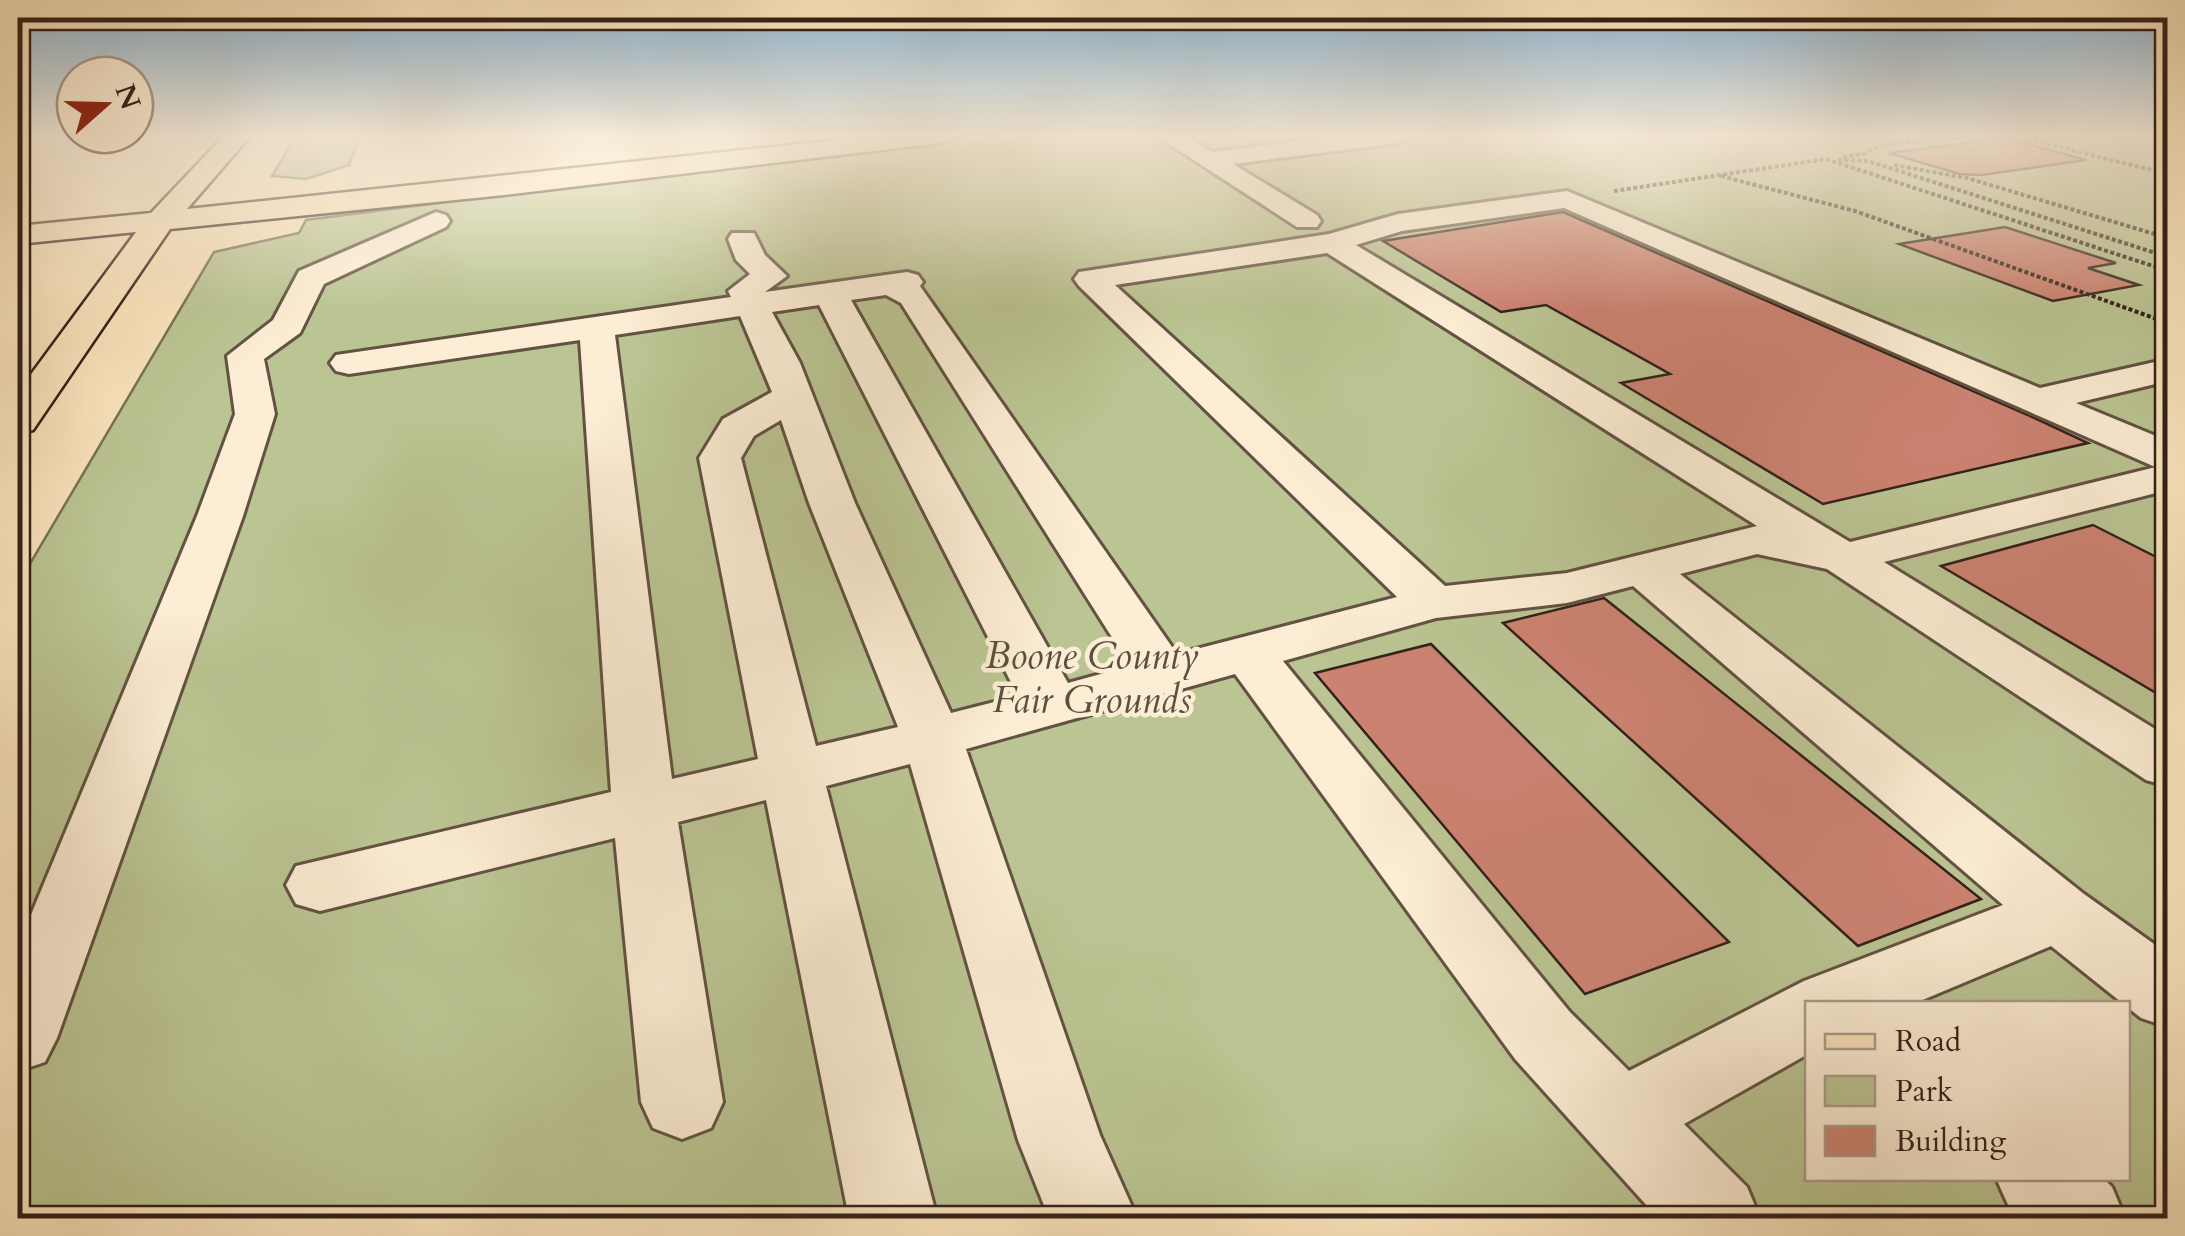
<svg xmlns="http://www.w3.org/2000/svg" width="2185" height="1236" viewBox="0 0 2185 1236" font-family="Cardo,serif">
  <rect width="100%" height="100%" fill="#fae4bd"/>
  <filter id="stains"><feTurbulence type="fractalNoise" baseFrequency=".002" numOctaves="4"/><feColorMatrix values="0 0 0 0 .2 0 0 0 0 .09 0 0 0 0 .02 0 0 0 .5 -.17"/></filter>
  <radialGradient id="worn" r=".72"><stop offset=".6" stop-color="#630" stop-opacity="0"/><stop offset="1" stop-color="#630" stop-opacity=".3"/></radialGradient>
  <!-- green -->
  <path fill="#bbc593" stroke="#767356" stroke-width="2.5" fill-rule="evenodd" d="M296 136H360L349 165 306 179 272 176Z
    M968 136H2167V1218H18V584L214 252 299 233 306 220ZM1808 1004H2128V1178H1808Z"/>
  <!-- building -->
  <path fill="#cd8372" stroke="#31211a" stroke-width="2.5" d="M2005 138 2086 160 1981 175 1960 174 1889 153Z
    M1563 212 2028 415 2088 443 1823 504 1621 383 1670 374 1546 305 1501 312 1383 241Z
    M2005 227 2116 263 2088 268 2139 285 2053 301 1899 244Z
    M2093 525 2168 563V700L1941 566Z
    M1604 598 1981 899 1858 946 1503 623Z
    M1431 644 1729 942 1585 994 1315 673Z"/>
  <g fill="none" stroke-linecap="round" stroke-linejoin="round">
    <defs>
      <path id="minor" d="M1157 136H1186L1212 152 1340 136H1409L1397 143 1233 164 1317 215 1321 221 1317 227H1297Z
        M1567 191 2040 388 2168 359V381L2076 403 2168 441V490L1884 562 2168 737V786L2146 780 1827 569 1757 554 1680 574 2084 894 2168 954V1027L2141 1018 2051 946 1913 1004H1808V1054L1684 1124 1747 1187 1760 1218H1658L1515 1059 1235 674 966 749 1100 1135 1137 1218H1049L1018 1140 910 764 826 786 937 1218H849L766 800 678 822 723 1102 711 1128 682 1139 653 1128 641 1102 615 838 320 911 296 904 286 885 296 866 611 792 580 340 349 374 336 371 330 363 336 355 731 297 728 291 750 274 736 260 728 239 732 233H754L765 255 787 276 765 292 907 272 918 275 923 282 920 286 1177 654 1397 597 1079 286 1074 279 1079 272 1329 234 1398 214ZM1564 208 2153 466 2156 467 1850 542 1356 245 1402 231ZM1327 253 1757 526 1567 573 1445 586 1115 285ZM886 295 901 303 1130 666 1068 683 851 300ZM819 305 1018 696 951 713 855 503 800 363 772 312ZM740 316 772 392 723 419 699 458 758 759 672 779 615 335ZM781 420 809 503 898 727 816 746 741 458 754 436ZM1633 586 2003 905 1804 981 1629 1071 1569 1011 1283 661 1436 618 1567 603Z
        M436 212 446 215 450 221 446 227 324 284 300 333 264 359 275 414 243 516 57 1038 45 1062 18 1071V946L197 516 235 414 227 356 273 320 299 271Z
        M1996 1178H2103L2112 1187 2125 1218H2020L2009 1207Z"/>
      <path id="major" d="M224 136H250L187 209 876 136H953L941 143 504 195 170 229 33 430 18 434V392L136 232 18 244V226L151 213Z"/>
    </defs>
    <!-- minor casing -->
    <use href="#minor" stroke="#635243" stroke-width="6"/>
    <!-- major casing -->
    <use href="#major" stroke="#31211a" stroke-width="5"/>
    <!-- path -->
    <path stroke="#31211a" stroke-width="4" stroke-dasharray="4 2.5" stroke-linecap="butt" d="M2015 136 2168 174
      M1843 157 1863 154 1880 145 1968 136
      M1838 160 1868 161 2168 257
      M1894 165 1967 178 2168 238
      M1721 176 1855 211 2168 323
      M1614 191 1826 159 2168 271"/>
    <!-- minor -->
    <use href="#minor" fill="#fcedd4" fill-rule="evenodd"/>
    <!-- major -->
    <use href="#major" fill="#fae4bd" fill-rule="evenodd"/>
  </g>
  <!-- sky -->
  <linearGradient id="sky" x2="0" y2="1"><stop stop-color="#8db7d7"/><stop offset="0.44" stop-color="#fdf3e1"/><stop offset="1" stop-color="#fdf3e1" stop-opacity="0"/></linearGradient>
  <rect width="2185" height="309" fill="url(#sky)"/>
  <g text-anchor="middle" stroke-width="9" stroke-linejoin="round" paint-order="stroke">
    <!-- park labels -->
    <g font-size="38" font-style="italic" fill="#5a523e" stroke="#fcedd4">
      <text x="1092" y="668">Boone County<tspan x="1092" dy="44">Fair Grounds</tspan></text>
    </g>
  </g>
  <!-- margin -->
  <rect width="2185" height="1236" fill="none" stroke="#fae4bd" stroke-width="60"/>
  <rect x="20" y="20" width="2145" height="1196" fill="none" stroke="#31211a" stroke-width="5"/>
  <rect x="30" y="30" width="2125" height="1176" fill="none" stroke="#31211a" stroke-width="2.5"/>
  <!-- legend -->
  <rect x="1805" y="1001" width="325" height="180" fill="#fcedd4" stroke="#ab9b8a" stroke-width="2.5"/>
  <rect x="1825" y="1034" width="50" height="15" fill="#fae4bd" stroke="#ab9b8a" stroke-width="2.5"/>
  <text x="1895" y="1051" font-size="30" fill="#31211a">Road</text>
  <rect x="1825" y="1076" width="50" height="30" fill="#bbc593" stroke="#ab9b8a" stroke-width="2.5"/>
  <text x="1895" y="1101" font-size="30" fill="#31211a">Park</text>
  <rect x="1825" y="1126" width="50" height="30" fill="#cd8372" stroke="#ab9b8a" stroke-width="2.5"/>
  <text x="1895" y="1151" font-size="30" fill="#31211a">Building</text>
  <!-- north arrow -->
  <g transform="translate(105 105) rotate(70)"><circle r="48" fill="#fcedd4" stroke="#ab9b8a" stroke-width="2.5"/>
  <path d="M0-8L18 38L0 25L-18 38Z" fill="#8f2418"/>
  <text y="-15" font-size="28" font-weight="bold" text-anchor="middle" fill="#31211a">N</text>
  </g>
  <rect width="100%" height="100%" filter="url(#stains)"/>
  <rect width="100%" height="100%" fill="url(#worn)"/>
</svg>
